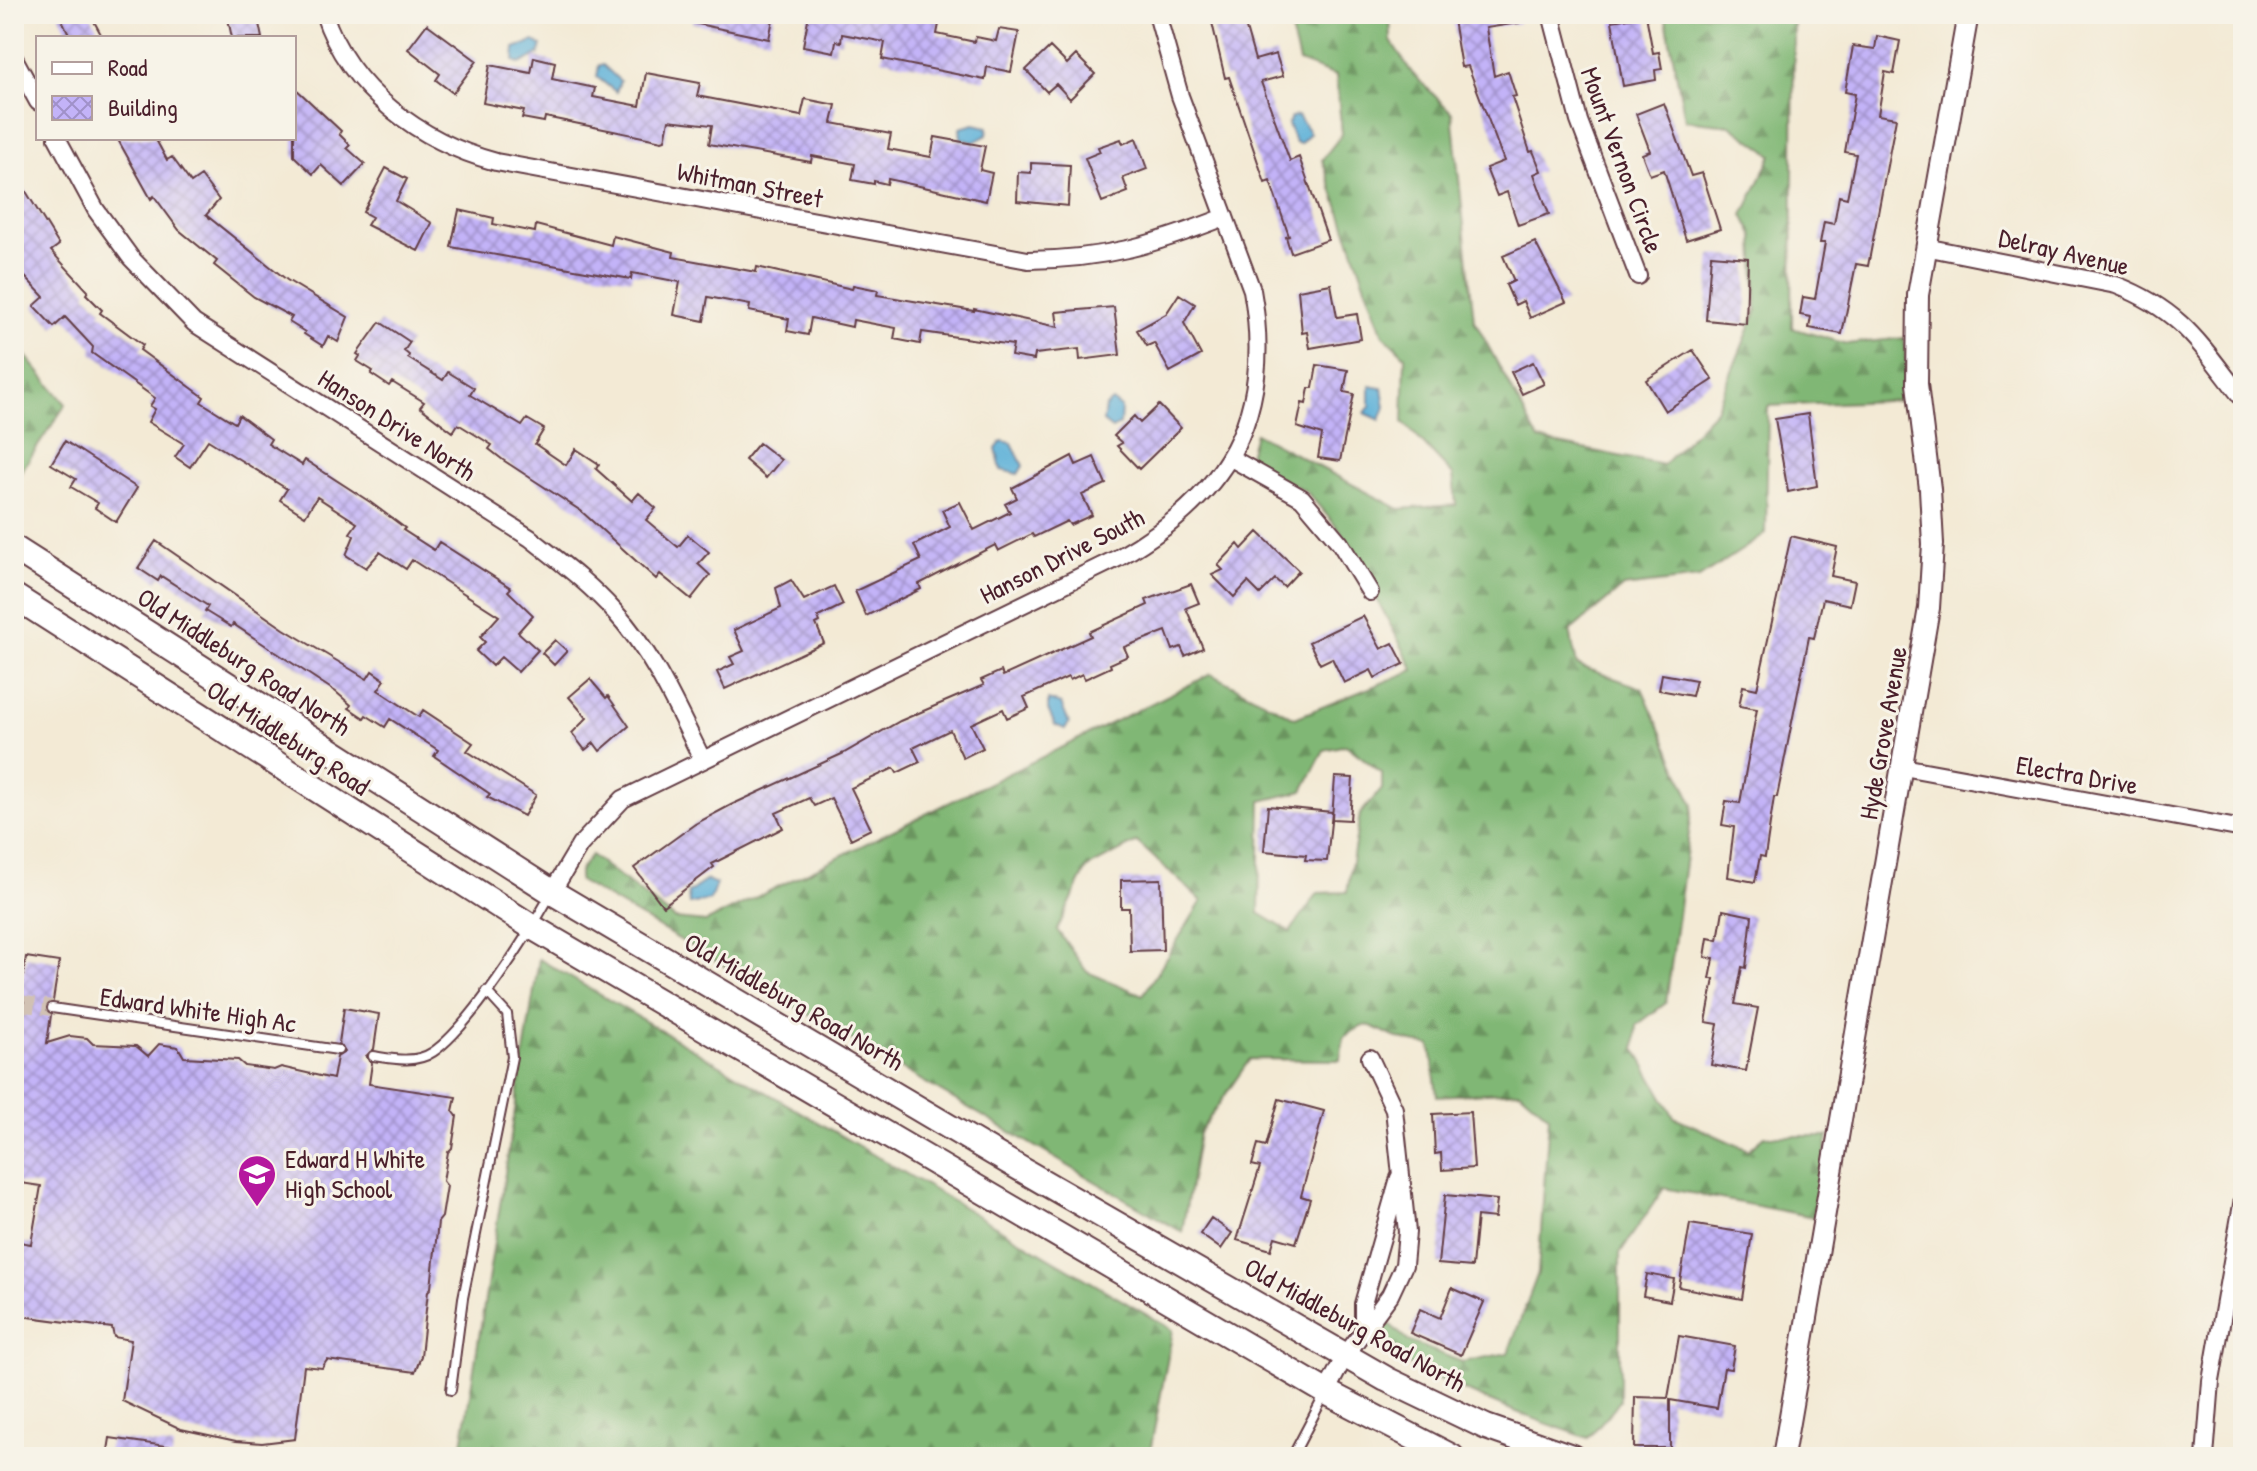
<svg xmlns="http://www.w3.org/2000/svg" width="2257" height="1471" viewBox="0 0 2257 1471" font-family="'Patrick Hand',sans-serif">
  <defs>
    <pattern id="forest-firs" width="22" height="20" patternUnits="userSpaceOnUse" patternTransform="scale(2)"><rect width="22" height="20" fill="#80b774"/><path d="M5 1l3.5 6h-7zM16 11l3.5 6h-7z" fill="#6b945f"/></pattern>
    <pattern id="building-cross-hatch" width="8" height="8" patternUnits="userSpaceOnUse" patternTransform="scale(2)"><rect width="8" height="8" fill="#c3b3f8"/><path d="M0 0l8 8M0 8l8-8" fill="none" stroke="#a091c9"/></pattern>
  </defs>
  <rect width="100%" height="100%" fill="#f7f3e8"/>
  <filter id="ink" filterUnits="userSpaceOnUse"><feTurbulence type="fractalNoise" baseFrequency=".0125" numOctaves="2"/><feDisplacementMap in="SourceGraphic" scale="16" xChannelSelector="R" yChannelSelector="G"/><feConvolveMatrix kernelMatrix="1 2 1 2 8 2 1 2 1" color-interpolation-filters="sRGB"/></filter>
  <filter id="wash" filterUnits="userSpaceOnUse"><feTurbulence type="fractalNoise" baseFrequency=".006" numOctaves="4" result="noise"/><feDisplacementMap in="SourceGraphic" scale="32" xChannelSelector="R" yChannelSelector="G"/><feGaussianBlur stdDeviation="1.8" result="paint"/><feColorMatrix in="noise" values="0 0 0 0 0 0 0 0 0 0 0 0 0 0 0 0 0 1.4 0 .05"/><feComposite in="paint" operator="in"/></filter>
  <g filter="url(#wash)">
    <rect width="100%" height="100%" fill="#f3ead5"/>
    <!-- forest -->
    <path fill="url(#forest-firs)" stroke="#656b50" stroke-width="2" fill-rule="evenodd" d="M1287 14H1390L1391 41 1412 73 1452 113 1474 320 1539 440 1663 465 1716 410 1757 310 1754 237 1743 215 1772 155 1730 125 1685 120 1665 14H1794L1792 328 1847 344 1904 338 1908 400 1768 406 1766 534 1699 578 1623 587 1570 631 1577 665 1642 688 1693 804 1666 1003 1637 1025 1635 1048 1674 1117 1748 1150 1765 1136H1828L1814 1217 1664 1188 1620 1253V1401L1588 1438C1513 1413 1442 1383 1372 1345L1371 1335 1382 1317 1408 1341 1462 1362 1508 1353 1538 1273 1549 1116 1520 1091 1437 1096 1431 1046C1419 1043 1403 1041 1392 1036 1367 1024 1368 1020 1344 1037L1340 1060 1250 1059 1199 1133 1182 1232 579 881V871L591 855 675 919 706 922 1211 674 1295 718 1414 670 1343 534 1306 491 1251 464 1249 455 1255 433 1399 509 1456 505 1453 475 1403 422 1405 356 1383 335 1322 160 1342 134 1336 76 1299 62ZM1346 745 1382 773V789L1360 814 1347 892 1318 893 1290 932 1259 913 1261 801 1303 791 1324 750ZM1137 842 1202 901 1143 995 1087 972 1057 930 1087 868Z
      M14 342 66 404 14 482Z
      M539 959 1173 1330 1149 1457H460Z"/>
    <!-- water -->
    <path fill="#5cb0d8" stroke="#536882" stroke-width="2" d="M534 41 542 46 539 54 520 64 514 61 515 48Z
      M599 65H603L620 81 616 92 597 77Z
      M1298 116 1310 133 1300 144 1295 142 1288 124 1291 117Z
      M974 124 988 127 987 135 974 142 961 139 960 128Z
      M1370 386 1382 388 1385 407 1380 420 1365 413 1370 406Z
      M1112 401 1121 408 1120 424 1112 429 1103 422 1105 407Z
      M1002 441 1012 443 1023 466 1018 474 1001 470 996 449Z
      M1048 700 1061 704 1069 723 1065 729 1055 725 1048 710Z
      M707 880 716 884 710 900 689 904 688 893Z"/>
    <g id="blocks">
      <!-- building -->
      <path fill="url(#building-cross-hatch)" d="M59 14H90L103 38H71Z
        M227 14H257L262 38H232Z
        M694 14H774L769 39 693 23Z
        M809 14H915L940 19 937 34 975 42 976 37 996 41 999 29 1019 32 1011 72 987 67 985 80 882 59 885 42 842 34 841 42 836 41 834 52 803 46Z
        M1210 14H1242L1255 60 1276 54 1283 76 1261 82 1290 161 1299 157 1328 240 1291 253 1286 237 1289 236 1270 181 1265 183 1229 77 1225 78Z
        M1452 14H1518L1519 23 1486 28 1494 76 1508 71 1516 96 1512 97 1530 152 1533 151 1541 171 1534 174 1549 214 1518 225 1507 192 1497 196 1486 168 1504 161 1468 66 1461 67Z
        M1646 15 1653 53 1659 52 1662 69 1655 70 1656 80 1623 86 1612 21Z
        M427 24 477 61 453 93 436 80 440 74 408 49Z
        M1877 36 1900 41 1894 74 1885 72 1878 115 1896 118 1868 266 1856 264 1842 334 1809 328 1811 317 1800 315 1803 297 1815 299 1825 243H1820L1824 222 1834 224 1839 196 1847 198 1856 154 1845 152 1855 94 1845 92 1853 46 1875 49Z
        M1050 47 1067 64 1076 55 1095 74 1070 99 1056 84 1047 92 1026 70Z
        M534 57 555 62 552 79 595 88 593 97 640 106 646 73 700 83 697 96 801 116 805 99 836 105 832 123 891 134 888 149 931 157 935 137 985 146 980 170 992 173 986 201 888 179 887 184 874 181V184L852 180 855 164 812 156 811 162 709 144 712 125 669 120 665 140 662 141 545 117 544 122 522 118 524 111 483 103 490 65 531 73Z
        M294 87 341 131 339 134 350 145 347 148 365 164 344 186 321 165 313 174 294 156Z
        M1664 103 1691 176 1702 173 1720 229 1686 240 1664 170 1650 175 1642 154 1650 151 1636 114Z
        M117 138H155L167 160 172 157 191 183 201 176 219 200 206 215 287 280 348 317 338 342 328 336 323 346 304 334 305 332 289 322 292 317 254 297 214 265 217 261 179 230 154 196 151 199Z
        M1136 138 1147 169 1123 178 1128 192 1102 202 1085 158 1100 152 1098 147 1121 139 1123 144Z
        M1031 163 1070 165 1068 206 1017 201 1018 172 1031 173Z
        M386 168 407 179 396 201 432 223 418 251 367 225 372 217 363 212Z
        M14 172 59 245 51 251 88 291 86 294 102 310 100 313 143 345 140 350 204 397 201 402 235 423 239 415 271 439 268 444 302 465 305 460 370 502 405 528 403 530 434 550 439 542 511 588 508 591 533 615 518 632 538 650 518 672 501 657 492 666 476 651 485 642 480 637 499 616 412 560 406 569 380 552 366 568 346 555 354 536 350 533 357 523 317 497 305 516 280 500 287 489 208 440 190 467 175 457 184 444 148 422 155 409 150 406 155 398 92 353 93 347 65 317 54 327 34 306 44 297 14 265Z
        M459 210 494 218 493 224 535 232 536 225 611 245 613 236 674 252 673 257 756 272 757 267 852 289 853 285 878 290 877 295 974 311V309L1058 327 1056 312 1114 307 1120 355 1080 360 1079 349 1035 354 1034 360 1011 356 1013 345 922 332 920 344 894 339 896 328 853 320 852 327 811 318 808 335 787 331 789 319 749 311 750 305 708 297 704 321 674 315 680 282 632 273 631 279 451 247Z
        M1535 242 1566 302 1530 318 1523 301 1515 305 1506 285 1514 281 1503 256Z
        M1711 255 1748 258 1746 324 1706 320Z
        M1331 284 1337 317 1357 314 1361 339 1310 348 1307 332 1302 333 1298 290Z
        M1179 294 1195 304 1184 323 1201 355 1170 372 1154 343 1147 346 1137 330 1166 314Z
        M380 322 410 342 404 351 409 355 408 358 443 380 448 372 474 388 470 395 522 426 527 419 544 429 535 444 566 465 576 449 599 464 596 469 632 501 639 493 656 508 646 520 678 547 688 535 709 552 698 564 710 575 691 599 660 574 656 579 581 511 503 460 489 449 492 445 458 424 453 432 420 407 424 402 392 382 389 386 371 374 373 371 357 361 360 356 357 354Z
        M1693 350 1713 380 1665 411 1646 380Z
        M1533 362 1544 384 1522 394 1511 372Z
        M1317 365 1348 370 1344 392 1354 394 1340 461 1318 458 1322 435 1297 427 1302 403 1306 404 1309 388H1313Z
        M1159 405 1181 428 1139 469 1117 446 1122 443 1114 436 1134 416 1140 423Z
        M1808 414 1817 486 1788 492 1775 419Z
        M65 441 137 488 116 522 95 508 98 503 71 487 76 479 51 464Z
        M759 443 781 460 766 478 745 460Z
        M1072 456 1076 465 1094 457 1106 484 1082 495 1092 515 1070 525 1067 521 1034 537 1032 534 998 551 995 545 919 584 921 589 866 616 855 591 921 560 914 545 950 527 942 510 960 502 974 530 1010 512 1005 504 1017 498 1012 488Z
        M1258 532 1299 571 1284 587 1275 579 1260 594 1248 582 1234 597 1212 575 1223 570 1218 565 1238 544 1242 549Z
        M1791 536 1837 547 1831 576 1855 581 1850 605 1823 599 1814 638 1809 637 1777 797H1774L1765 857 1760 856 1755 882 1728 877 1734 827 1722 825 1726 801 1740 803 1757 709 1739 706 1743 686 1757 689Z
        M156 541 284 629 367 679 372 671 385 680 378 690 419 717 423 710 473 743 467 751 536 795 524 816 487 797 490 794 434 756 438 750 390 719 385 727 366 715 364 718 349 708 351 705 336 692 233 624 231 627 205 611 208 606 161 576 158 581 138 568Z
        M791 580 804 600 834 586 843 605 818 617 820 622 816 624 824 643 725 689 717 672 734 664 730 657 744 651 734 630 781 608 776 588Z
        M1191 584 1199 603 1186 608 1203 648 1185 656 1181 647 1173 650 1166 631 1124 647 1128 656 1110 664 1111 667 1085 679 1082 674 1070 680 1068 677 1024 697 1029 708 1007 718 1003 709 971 724 983 748 963 758 950 730 913 748 920 762 897 773 894 768 851 788 871 829 851 839 831 798 814 806 809 798 776 813 783 828 712 864 714 867 663 906 634 868 695 824 731 805 844 753 900 721 984 685 981 680 1001 671 1003 676 1091 636 1089 632 1148 605 1146 600Z
        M1363 616 1381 649 1393 643 1404 664 1375 678 1371 670 1344 683 1332 658 1320 664 1309 642Z
        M555 640 567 651 554 665 542 653Z
        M1662 674 1696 680 1692 696 1659 690Z
        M590 679 606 698 608 696 629 726 600 751 594 743 585 750 572 733 587 718 569 697Z
        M1335 777 1353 778 1350 820 1332 819Z
        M1268 806 1332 812 1327 861 1305 860 1306 855 1264 851Z
        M1161 879 1163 950 1130 951 1129 908H1121V880Z
        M1723 910 1752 916 1746 968 1742 967 1735 1004 1758 1008 1746 1071 1711 1065 1718 1024 1706 1022 1714 979H1710L1714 959 1705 957 1708 938 1718 940Z
        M26 957 59 962 53 1001 45 1006 51 1015 47 1043 70 1036 87 1038 93 1044 136 1046 148 1056 159 1044 178 1047 184 1057 238 1060 245 1066 274 1070 281 1067 333 1079 337 1057 345 1052 339 1043 344 1008 379 1014 374 1049 366 1056 372 1063 369 1084 456 1097 453 1111 457 1116 452 1148 448 1152 443 1181 447 1186 442 1217 438 1222 431 1288 428 1291 421 1356 415 1372 327 1360 322 1368 304 1366 295 1439 262 1443 236 1441 181 1429 122 1401 131 1340 114 1337 112 1328 14 1315V1241L31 1244 41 1186 14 1182V1040L18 1010 26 1004 20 996Z
        M1279 1099 1324 1111 1301 1196 1310 1199 1296 1243 1275 1237 1271 1250 1237 1240 1260 1167 1252 1165 1258 1144 1266 1146Z
        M1470 1112 1474 1168 1442 1170 1441 1153 1435 1154 1433 1114Z
        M1445 1195 1497 1200 1495 1218 1477 1216 1472 1267 1438 1264Z
        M1211 1218 1232 1233 1221 1249 1200 1234Z
        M1690 1224 1752 1234 1742 1299 1679 1287Z
        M1647 1274 1674 1279 1670 1301 1643 1296Z
        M1452 1288 1484 1302 1461 1355 1410 1333 1420 1309 1440 1318Z
        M1679 1336 1735 1346 1731 1369 1724 1368 1717 1408 1670 1400V1448H1634L1635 1397 1668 1398Z
        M110 1438 173 1447 172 1457H107Z"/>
    </g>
  </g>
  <g filter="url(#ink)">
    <use href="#blocks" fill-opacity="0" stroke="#633d44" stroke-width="2"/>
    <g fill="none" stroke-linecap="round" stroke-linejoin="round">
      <!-- minor-tunnel -->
      <path stroke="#d1c1b3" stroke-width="16" stroke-dasharray="16 8" stroke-linecap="butt" d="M19 1003 52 1008"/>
      <defs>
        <path id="service" d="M14 1002 19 1003
          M52 1008 338 1050
          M373 1056C393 1059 415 1064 433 1052 470 1027 528 935 551 894
          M451 1390 463 1298 512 1057 507 1014 486 991
          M1292 1457 1325 1394"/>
        <path id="minor" d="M324 14C349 90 421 142 496 162L1028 260C1107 259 1153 245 1225 217
          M1551 14 1579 121 1638 276
          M14 58 38 102
          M57 138 96 210 131 258 194 323 530 538C559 561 589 583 614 611 653 653 677 708 702 759
          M1925 247 2116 285C2183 311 2201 346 2243 399
          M1231 458 1302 498 1340 543 1370 592
          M1903 767 2243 829
          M552 892 580 845 623 799 1118 558C1227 496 1275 417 1252 290L1180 96 1157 14
          M1363 1331V1304L1399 1178
          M1326 1392 1345 1356 1390 1295 1404 1265 1407 1232 1394 1109 1370 1058
          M2205 1457 2211 1381 2243 1199"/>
        <path id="tertiary" d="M1783 1457 1929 608 1933 544 1930 489 1917 384 1918 295 1968 14"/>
        <path id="secondary" d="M14 548 552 892 1007 1161 1386 1379 1486 1427 1572 1457
          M14 596 532 927 1326 1392 1452 1457"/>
      </defs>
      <!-- service casing -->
      <use href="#service" stroke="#633d44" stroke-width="12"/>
      <!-- minor casing -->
      <use href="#minor" stroke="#633d44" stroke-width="20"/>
      <!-- tertiary casing -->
      <use href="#tertiary" stroke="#633d44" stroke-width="24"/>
      <!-- secondary casing -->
      <use href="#secondary" stroke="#633d44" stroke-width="28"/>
      <!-- service -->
      <use href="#service" stroke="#fff" stroke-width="8"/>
      <!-- minor -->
      <use href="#minor" stroke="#fff" stroke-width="16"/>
      <!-- tertiary -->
      <use href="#tertiary" stroke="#fff" stroke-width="20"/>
      <!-- secondary -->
      <use href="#secondary" stroke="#fff" stroke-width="24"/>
    </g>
  </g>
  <!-- icons -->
  <defs>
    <symbol id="school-pin" viewBox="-11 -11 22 30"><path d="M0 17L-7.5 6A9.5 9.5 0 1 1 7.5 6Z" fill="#b5179e" stroke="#f7f3e8"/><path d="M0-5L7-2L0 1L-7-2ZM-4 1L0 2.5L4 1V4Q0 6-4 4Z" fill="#fff"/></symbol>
  </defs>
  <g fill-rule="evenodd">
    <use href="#school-pin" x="235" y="1152" width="44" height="60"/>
  </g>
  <g text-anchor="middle" stroke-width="6" stroke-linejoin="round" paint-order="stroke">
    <!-- street labels -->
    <g font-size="26" fill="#4a1f2b" stroke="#f7f3e8">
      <text transform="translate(1622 160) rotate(70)" y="9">Mount Vernon Circle</text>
      <text transform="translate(750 185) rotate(11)" y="9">Whitman Street</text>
      <text transform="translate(2064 252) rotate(13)" y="9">Delray Avenue</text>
      <text transform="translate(397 425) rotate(33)" y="9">Hanson Drive North</text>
      <text transform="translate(1062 556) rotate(-27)" y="9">Hanson Drive South</text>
      <text transform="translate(244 662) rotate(33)" y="9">Old Middleburg Road North</text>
      <text transform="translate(1883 733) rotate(-80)" y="9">Hyde Grove Avenue</text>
      <text transform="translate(288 738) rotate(33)" y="9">Old Middleburg Road</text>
      <text transform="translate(2077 775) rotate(10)" y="9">Electra Drive</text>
      <text transform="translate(794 1002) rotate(30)" y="9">Old Middleburg Road North</text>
      <text transform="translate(198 1010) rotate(8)" y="9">Edward White High Ac</text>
      <text transform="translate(1355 1325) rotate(29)" y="9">Old Middleburg Road North</text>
    </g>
    <!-- poi labels -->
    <g font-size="26" fill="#4a1f2b" stroke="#f7f3e8" text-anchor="start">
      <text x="285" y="1168">Edward H White<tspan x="285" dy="30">High School</tspan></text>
    </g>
  </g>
  <!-- margin -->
  <rect width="2257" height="1471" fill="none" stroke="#f7f3e8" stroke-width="48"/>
  <!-- legend -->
  <rect x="36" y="36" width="260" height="104" fill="#f7f3e8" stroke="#b29e9c" stroke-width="2"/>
  <rect x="52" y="62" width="40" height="12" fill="#ffffff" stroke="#b29e9c" stroke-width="2"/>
  <text x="108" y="76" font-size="24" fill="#4a1f2b">Road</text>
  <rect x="52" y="96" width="40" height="24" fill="url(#building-cross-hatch)" stroke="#b29e9c" stroke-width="2"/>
  <text x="108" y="116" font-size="24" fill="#4a1f2b">Building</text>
</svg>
